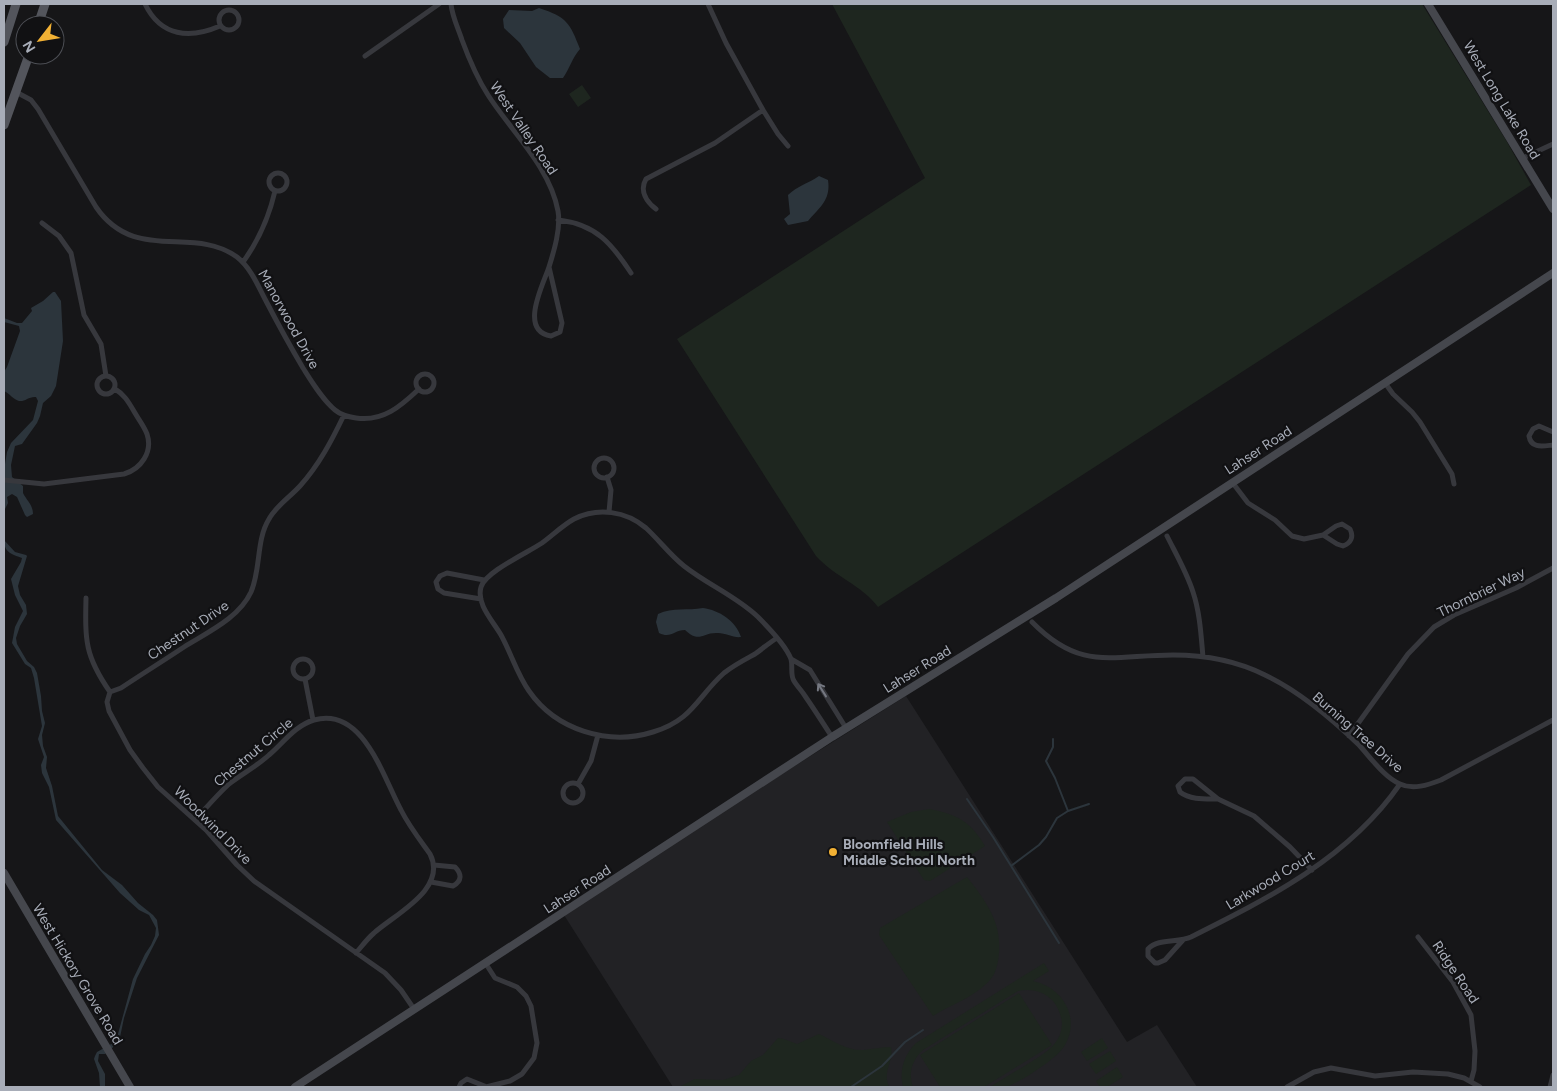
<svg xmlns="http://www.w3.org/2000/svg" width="1557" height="1091" viewBox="0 0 1557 1091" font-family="Figtree,sans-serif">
  <rect width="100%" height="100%" fill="#161618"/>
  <!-- built -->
  <path fill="#222225" d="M906 696 1127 1042 1157 1025 1197 1087H673L564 915 758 789Z"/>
  <!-- green -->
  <path fill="#1e261f" d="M832 4H1422L1507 142 1531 185 878 607C863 586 835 577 816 556L677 339 925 178Z
    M582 85 591 98 578 107 569 94Z
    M930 809C958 815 970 821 985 846L930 881 924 880 887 822 911 812Z
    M967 877C988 904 1004 925 998 961 996 971 994 977 986 984 972 998 950 1005 933 1016L879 935 880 928Z
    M1044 963 1049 971 1033 981C1062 987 1081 1017 1065 1045 1058 1058 1023 1080 1009 1086 1003 1089 995 1087 990 1087 1001 1080 1012 1073 1023 1067 1040 1056 1062 1046 1062 1023 1061 1015 1058 1007 1053 1001 1044 991 1031 988 1018 991L923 1050C912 1060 908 1073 913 1087H903C899 1070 904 1055 916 1043Z
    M1019 993 1052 1045 984 1087H940L920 1055Z
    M819 1034C833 1041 848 1051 864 1050 873 1049 882 1047 891 1047 894 1062 882 1071 889 1087H679L695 1079 723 1080 739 1075 751 1061 763 1055 778 1038 784 1039 797 1044Z
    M1102 1038 1108 1048 1087 1061 1081 1052Z
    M1110 1051 1116 1061 1096 1074 1089 1064Z
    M1117 1067 1123 1077 1107 1087H1100L1096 1081Z"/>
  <!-- water -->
  <path fill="#2c353c" d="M539 8C567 17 570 23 580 49 572 58 570 68 563 78H550L536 67 520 43 504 28 503 19 509 10 532 11Z
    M819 176 828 180C831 200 820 207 808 221L788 225 784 219 790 214 788 195C797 186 809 183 819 176Z
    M53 292H55L61 301 63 341 56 386 51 396 43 403 40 416 37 423 22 444 15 446 11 465 12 477 23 486V493C27 501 33 505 33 514L27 517 25 515 17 497 12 494 7 497 8 503 4 511V470L7 452 11 443 33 420 38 401 36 397C29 396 25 402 19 401 14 400 9 393 4 391L5 381 4 372 7 367 20 331 19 326 4 322V318L17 323H22L32 311 31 308 43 301Z
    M4 540 15 552 26 555 27 556 18 586 20 595 26 605 27 614 20 626 16 638 17 644 27 661 34 667 37 673 41 696 42 711 45 723 42 735 43 746 47 757 46 768 52 786 58 816 102 870 122 885 138 903 153 915 157 920 159 935 137 978 124 1018 119 1042 105 1054H99L98 1061 105 1074V1087H100L99 1073 94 1059 95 1056 97 1052 113 1043 118 1034 133 979 145 954 151 945 155 936 156 928 149 915 139 910 120 893 56 820 49 787 42 773 41 765 44 757 38 739 42 726 34 678 31 668 25 664 12 643 15 627 23 611 15 595 11 579 21 562 22 558C11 554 4 552 4 540Z
    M703 608C719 610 736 621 741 637 733 638 726 633 718 633 702 632 700 644 685 630 674 630 671 639 659 633L656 622 658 614C673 607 688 611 703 608Z"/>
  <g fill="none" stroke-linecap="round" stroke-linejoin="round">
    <!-- stream -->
    <path stroke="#2c353c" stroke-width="2" d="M1053 739V747L1046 761 1055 778 1068 811
      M967 799 993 837 1059 943
      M1011 866 1039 845 1046 837 1057 818 1068 811 1089 804
      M851 1087 882 1066 905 1042 923 1030"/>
    <!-- street -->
    <path stroke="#37383d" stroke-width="5" d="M145 4C161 37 190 39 220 26
      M451 4C452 16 458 28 462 40 469 59 477 78 488 95 511 131 550 167 558 211 561 228 554 251 549 267 544 283 518 331 551 336L560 332 562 323 549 267
      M219 20a10 10 0 1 1 20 0a10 10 0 1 1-20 0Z
      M365 56 439 4
      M16 92 31 100 38 109 96 207C135 264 193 225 237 257 251 268 258 286 266 301 278 324 290 346 303 368 312 382 322 399 335 410 341 415 349 417 356 418 383 422 401 406 419 389
      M763 110 778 134 788 146
      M1523 158 1553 144
      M269 182a9 9 0 1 1 18 0a9 9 0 1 1-18 0Z
      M656 209C647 202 639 191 646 179L715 143 763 110 726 43 708 4
      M558 220C596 224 612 244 631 273
      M42 223 59 236 71 253 84 315 101 344 106 376
      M243 262C259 240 269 217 275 191
      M416 383a9 9 0 1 1 18 0a9 9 0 1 1-18 0Z
      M97 385a9 9 0 1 1 18 0a9 9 0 1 1-18 0Z
      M1385 383 1393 394 1412 412 1420 422 1452 474 1454 484
      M1553 432 1539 426 1533 429 1529 436C1531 449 1543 446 1553 445
      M594 468a10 10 0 1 1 20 0a10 10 0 1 1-20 0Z
      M607 477 611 490 609 512
      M4 480 44 484 124 474C141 469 153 452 147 434 144 426 139 420 135 413 129 403 125 395 115 389
      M1232 482 1248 503 1275 520 1292 536 1304 539 1323 535 1337 544 1343 546C1351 543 1354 537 1350 529L1342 524 1336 526 1323 535
      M1167 536C1176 554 1187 573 1193 592 1200 613 1201 635 1203 657
      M86 598C85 641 85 656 110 692
      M481 599 444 593 438 589 436 582 440 576 447 573 484 580
      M1032 622C1081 672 1112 655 1173 655 1204 655 1237 661 1265 675 1299 691 1332 719 1359 745 1371 758 1384 777 1400 784 1413 790 1428 785 1441 780L1553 720
      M777 638C769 643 762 649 755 654 744 660 734 665 724 673 697 697 693 720 653 732 608 746 556 730 529 691 517 674 511 653 501 635 493 621 476 604 481 587 485 572 527 553 542 543 553 535 563 525 574 519 598 507 626 511 646 528 659 540 670 555 684 566 708 585 736 596 758 617 768 627 786 646 791 659 793 666 790 675 794 681 797 686 802 691 805 696 814 709 823 723 832 737
      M791 659 810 670 846 728
      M293 669a10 10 0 1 1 20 0a10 10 0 1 1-20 0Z
      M305 679 313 720
      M110 692 107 702 109 711 130 750 143 768 158 787 207 831 237 865 254 881 385 973 401 990 414 1009
      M110 692 121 688C142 674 163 661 184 647 208 632 239 618 251 592 261 569 256 540 269 519 276 506 290 497 300 486 319 465 332 440 344 415
      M1349 736 1408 654 1434 627 1454 615 1516 588 1553 568
      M563 793a10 10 0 1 1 20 0a10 10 0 1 1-20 0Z
      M578 784 591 761 598 735
      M1218 799C1205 799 1190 800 1180 792L1178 786 1185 779H1193L1218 799 1254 816 1290 847 1312 870
      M195 820C206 808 217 795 229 784 242 774 257 766 269 755 283 743 296 725 314 720 363 706 383 777 401 810 409 826 420 840 430 854 448 889 395 914 374 933 367 939 362 946 356 953
      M431 882 453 886C462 881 462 874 455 867L434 865
      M1418 937 1453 982 1471 1015 1475 1051 1474 1070 1471 1081
      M1183 940 1165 960 1158 963H1155L1148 956V949C1158 938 1178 943 1191 937 1269 898 1349 858 1400 784
      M486 964 495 978 517 987 526 996 531 1006 537 1043 534 1058 522 1074 510 1081 486 1087
      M459 1087 461 1083 467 1079 487 1087
      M1287 1087 1314 1072 1331 1068 1375 1076 1413 1072 1448 1074 1464 1078 1480 1087
      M1550 1087 1553 1075"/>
    <!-- secondary -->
    <path stroke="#45474d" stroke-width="8" d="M1428 4 1553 209
      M4 873 130 1087
      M295 1087 832 737 1056 598 1553 273"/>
    <!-- primary -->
    <path stroke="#53555c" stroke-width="9" d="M38 25 45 4
      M4 42 16 4
      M4 125 29 55"/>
  </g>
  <!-- one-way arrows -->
  <defs><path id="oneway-shaft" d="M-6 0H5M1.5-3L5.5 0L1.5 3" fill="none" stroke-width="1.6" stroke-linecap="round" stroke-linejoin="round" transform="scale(1.25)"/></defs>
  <use stroke="#757881" href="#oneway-shaft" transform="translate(822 690) rotate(-122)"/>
  <!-- markers -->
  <circle fill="#f2b134" stroke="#111113" stroke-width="2" cx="833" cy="852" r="5"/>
  <g text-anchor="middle" stroke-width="4.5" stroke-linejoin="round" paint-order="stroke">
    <!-- street labels -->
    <g font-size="14" fill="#a8adb8" stroke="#111113">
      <text transform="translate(1502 100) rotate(59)" y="5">West Long Lake Road</text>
      <text transform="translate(524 128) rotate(56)" y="5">West Valley Road</text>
      <text transform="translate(289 319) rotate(61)" y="5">Manorwood Drive</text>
      <text transform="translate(1258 450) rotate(-33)" y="5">Lahser Road</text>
      <text transform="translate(1481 592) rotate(-26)" y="5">Thornbrier Way</text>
      <text transform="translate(188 630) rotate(-34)" y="5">Chestnut Drive</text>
      <text transform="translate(917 669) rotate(-32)" y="5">Lahser Road</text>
      <text transform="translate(1358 732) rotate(41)" y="5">Burning Tree Drive</text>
      <text transform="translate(253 752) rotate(-40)" y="5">Chestnut Circle</text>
      <text transform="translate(213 825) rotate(45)" y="5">Woodwind Drive</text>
      <text transform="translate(1270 880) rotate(-31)" y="5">Larkwood Court</text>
      <text transform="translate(577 889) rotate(-33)" y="5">Lahser Road</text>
      <text transform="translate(1456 972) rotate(56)" y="5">Ridge Road</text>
      <text transform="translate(78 974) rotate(59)" y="5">West Hickory Grove Road</text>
    </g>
    <!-- poi labels -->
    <g font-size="14" font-weight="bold" fill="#a8adb8" stroke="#111113" text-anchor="start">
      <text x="843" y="849">Bloomfield Hills<tspan x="843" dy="16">Middle School North</tspan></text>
    </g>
  </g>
  <!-- border -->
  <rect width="1557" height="1091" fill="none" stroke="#a8adb8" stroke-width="10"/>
  <!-- north arrow -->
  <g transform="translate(40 40) rotate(239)"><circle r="24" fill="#111113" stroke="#4d4f55"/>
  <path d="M0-4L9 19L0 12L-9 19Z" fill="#f2b134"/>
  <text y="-8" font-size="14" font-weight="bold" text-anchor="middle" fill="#a8adb8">N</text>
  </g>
</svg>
